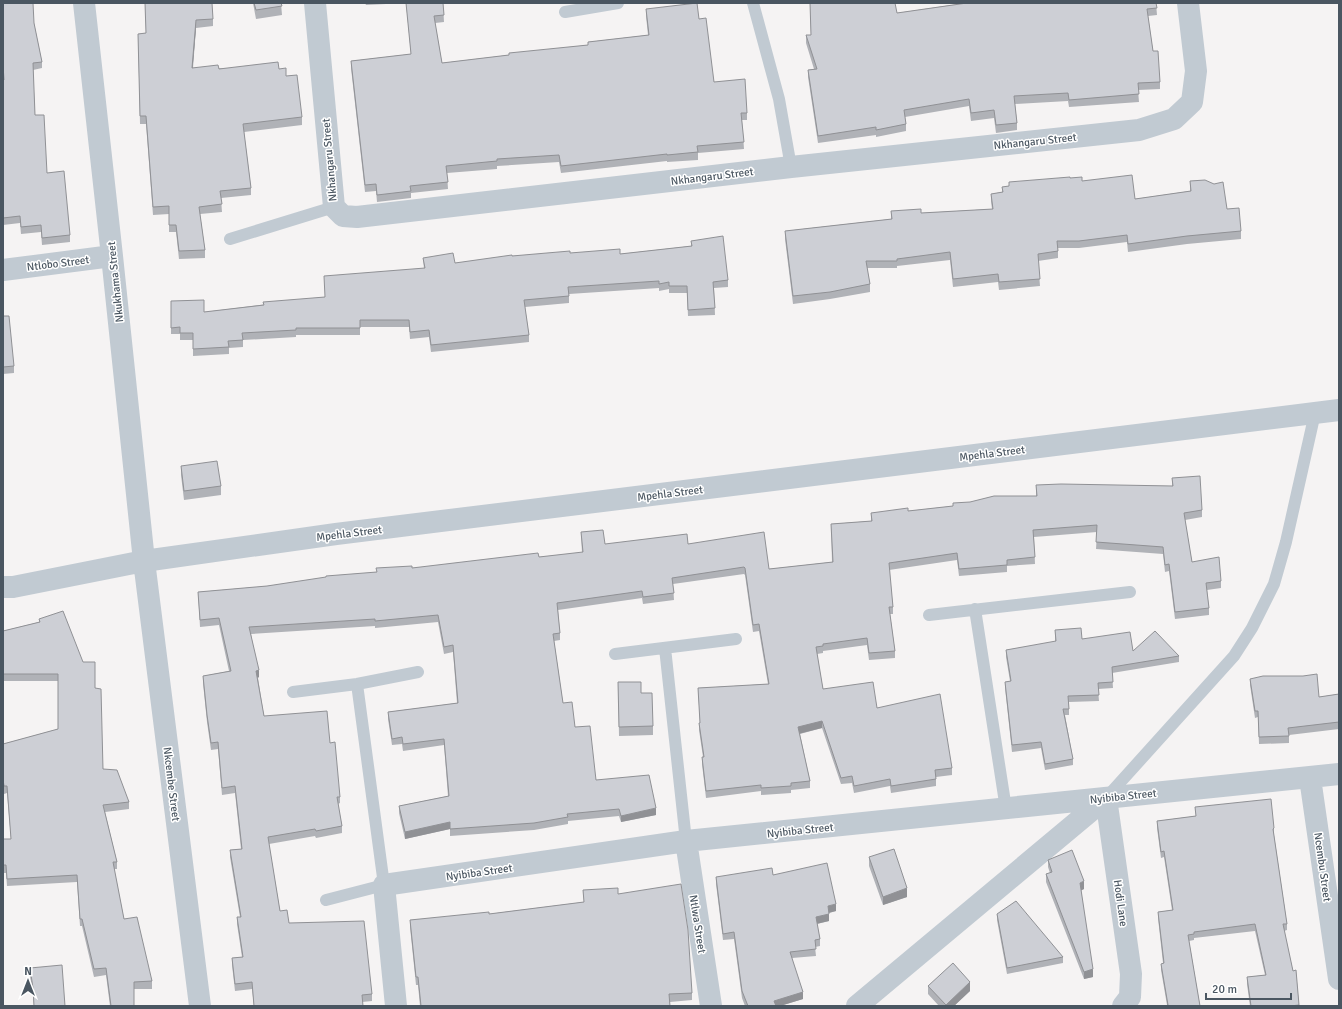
<svg xmlns="http://www.w3.org/2000/svg" width="1342" height="1009" viewBox="0 0 1342 1009" font-family="Signika,sans-serif">
  <rect width="100%" height="100%" fill="#f5f3f3"/>
  <g fill="none" stroke-linecap="round" stroke-linejoin="round">
    <!-- service -->
    <path stroke="#c1cad2" stroke-width="12" d="M753 3 779 99 791 167
      M565 12 618 3
      M230 239 334 207
      M975 609 1006 809
      M929 615 1130 592
      M665 648 686 841
      M615 654 736 639
      M293 692 357 684 418 672
      M1106 798 1234 656 1252 628 1274 584 1286 542 1315 413
      M326 900 384 885 357 684"/>
    <!-- minor -->
    <path stroke="#c1cad2" stroke-width="22" d="M84 3 112 256 144 561 200 1006
      M315 3 334 207 343 216 357 217 791 167 1139 130 1174 119 1192 102 1196 71 1188 3
      M3 270 112 256
      M3 587H13L144 561 336 534 1339 410
      M1310 778 1339 979
      M1106 798 1131 974 1130 997 1123 1006
      M686 841 711 1006
      M396 1006 384 885 686 841 1339 774
      M857 1006 1106 798"/>
  </g>
  <!-- wall -->
  <path fill="#b0b2b7" d="M3 3 34 23 42 62V68L33 70 35 115 47 173 70 235V242L42 245 41 232 21 234 20 223 3 225Z
    M145 3 213 19V26L196 28 193 68 279 69 286 76 302 117V125L244 132 251 188V195L221 198 222 212 200 214 205 250V258L179 259 176 232H169V214L153 215 146 124H140L138 34 146 33Z
    M253 3H281L282 15 256 19Z
    M365 3H443L444 22 435 23 442 63 509 55 588 45V42L648 35 646 16V9L699 19 714 82 747 113V120H742L744 149 698 153V160L667 162V161L561 173 559 162 497 166V169L447 173 448 189 411 193V198L377 202 376 191 365 192 351 68V61L411 54 406 3 366 5Z
    M810 3 897 13 965 3H1156L1157 15 1148 16 1153 51 1160 82V89L1138 90 1139 102 1069 107 1068 101 1015 104 1017 123V130L996 133 994 118 971 121 969 106 905 117 906 124V131L876 137V135L818 143 808 77V70L814 69 806 43V35H811Z
    M1070 178 1082 181 1135 199 1190 191V181L1227 209 1241 231V239L1187 244 1128 252 1127 242 1079 248H1058V258L1038 261 1040 286 999 290 998 282 953 287 950 260 897 266V268H867L870 284V292L830 299 793 304 785 239V231L891 219V211L921 213 992 209 991 201V194L1002 192V187Z
    M691 241 728 280V287L714 288 715 315 688 316 687 293H669V289L659 291V288L569 294V303L525 307 529 335V342L431 352 429 337 410 339 409 327H360V335H296V337L243 340V347L229 348V354L193 356V340H180V334H171V301L204 312 324 297 424 269 423 258 455 263 512 256 570 253 620 254 691 246Z
    M3 316 14 366V373L3 374Z
    M181 466 221 486V495L184 500 181 475Z
    M1172 478 1202 510V517L1185 520 1192 562 1221 581V588L1207 590 1209 608V615L1175 619 1169 571 1165 572 1163 554 1096 549 1097 532 1034 537 1035 564 1007 566V572L959 576 957 560 889 570 893 607V614H890L895 651V658L869 660 867 645 823 651V653L817 654 823 689 877 708 952 768V775L936 777V786L891 793 890 786 854 793 852 783 841 784 822 728 800 734 810 781V788L791 790V793L761 795V791L706 798 702 764V757H703L699 730V723H700L698 688 768 684 759 631 753 632 745 575 744 574 673 584 674 600 643 604 642 598 558 610 560 633V640L554 641 563 703 575 727 596 780 656 815 621 822 619 816 568 821V824L534 830 450 836V829L405 839 399 813V806L448 796 444 745 403 751 402 744 392 745 388 719V712L457 703 453 652 444 654 438 622 375 628V626L251 634 259 677 258 678 264 716 330 743 340 797V803L338 804 342 826V833L316 838 315 836 269 844 280 911 289 923 372 994V1001L362 1002 363 1006H254L252 989 235 991 232 965V958L242 957 237 924V917H240L230 857V850L241 849 235 793 222 795 218 749 211 750 207 722 203 683V676L229 671 219 625 200 627 198 592 267 586 412 568 539 557 582 553 581 532 605 544H688L769 569 832 562 831 524 871 521V513L908 511 953 506 1036 496V485L1172 486Z
    M39 619 83 662 95 688 103 769 129 802V809L105 812 117 862V869H114L124 919 152 981V989H134V1006H110L106 975 94 977 82 926H80L77 882 7 886 6 873H3V839H11L7 793 4 794 3 787V744L58 729V681H3V631L39 622Z
    M1055 630 1082 639 1133 651 1179 656V662L1112 673 1113 688 1098 689 1099 701 1069 702V715H1065L1073 759V765L1045 770 1041 748 1012 752 1005 688V682L1010 681 1006 657V650L1055 642Z
    M1250 679 1319 697 1339 694V729L1289 735V743L1259 744 1258 717 1255 718 1250 685Z
    M618 682 641 693 653 726V735L619 736Z
    M1195 807 1274 828V835L1287 924V930L1284 931 1293 971 1296 970 1299 1006H1250L1247 984V977L1265 975 1255 931 1194 938V940L1189 941 1200 1006 1167 1005 1161 970V964L1163 963 1158 918V912L1172 910 1164 857 1161 858 1157 828V821L1196 816Z
    M869 857 907 897 883 905 869 866Z
    M1048 860 1084 889 1081 890 1093 977 1084 979 1046 882V874L1050 873 1048 867Z
    M773 875 836 911 829 913V921L817 924 820 939V946L815 947 816 956 792 958 803 999 780 1006H745L742 998 734 939 723 940 716 884V877Z
    M583 890 618 894 692 993V1000L670 1002V1006H420L418 985H416L410 927V920L489 914 584 902Z
    M997 914 1063 957V963L1007 974 997 920Z
    M30 968 65 1006H34L33 996 30 976Z
    M928 986 970 991 954 1006H939L928 994Z"/>
  <!-- shaded-wall -->
  <path fill="#909195" d="M196 20V28L192 75V68Z
    M259 670V677L256 678V671Z
    M822 721V728L798 734V727Z
    M656 808V815L621 822V816Z
    M450 822V829L405 839V832Z
    M1084 881V889L1080 891V883Z
    M907 888V897L883 905V897Z
    M836 904V911L828 913V906Z
    M829 914V921L816 924V917Z
    M1093 969V977L1084 979V972Z
    M970 982V991L954 1006H946V1005Z
    M803 992V999L780 1006H774V1001Z"/>
  <!-- building -->
  <path fill="#cdcfd5" stroke="#909195" d="M3 3H33L34 23 42 62 33 63 35 115H44L47 173 64 171 70 235 42 238 41 225 21 227 20 216 3 218V80H4L3 65Z
    M145 3H212L213 19 196 20 192 68 218 65 219 69 278 62 279 69 286 68V76L297 75 302 117 243 124 251 188 220 191 222 204 199 207 205 250 179 251 176 225H169V206L153 207 146 116H140L138 34 146 33Z
    M254 3H281L282 6 256 10Z
    M406 3H443L444 15 434 16 442 63 509 55V53L588 45V42L649 35 646 9 697 3 699 19 706 18 714 82 745 79 747 113H741L744 142 697 146 698 152 667 155V154L561 166 559 155 497 159V161L446 166 448 182 410 186 411 191 377 195 376 184 365 185 351 61 411 54Z
    M810 3H895L897 13 967 3H1156L1157 8 1147 9 1153 51H1158L1160 82 1138 83 1139 94 1069 100 1068 93 1014 96 1017 123 996 125 994 110 971 113 969 99 904 110 906 124 876 130V127L818 136 808 70 817 69 806 35H811Z
    M1132 175 1135 199 1191 191 1190 181 1205 180 1214 184 1223 182 1227 209 1239 208 1241 231 1187 236 1128 244 1127 235 1079 241H1057L1058 251 1038 254 1040 279 999 282 998 274 953 279 950 252 897 259V261H866L870 284 830 292 793 296 785 231 892 219 891 211 921 209V213L993 209 991 194 1003 192 1002 187 1009 186V182L1070 177V178L1082 177V181Z
    M723 236 728 280 713 282 715 308 688 310 687 286H669V282L659 284V281L568 287 569 296 524 300 529 335 431 345 429 330 410 332 409 320H360V328H296V330L242 333 243 340 228 341 229 347 193 349V333H180V327L171 328V301L204 300V312L264 305 263 302 325 297 324 276 425 268 423 258 453 253 455 263 512 255V256L570 251V253L620 249V254L692 246 691 241Z
    M3 316H9L14 366 3 367Z
    M217 461 221 486 184 491 181 466Z
    M1200 476 1202 510 1184 513 1192 562 1219 557 1221 581 1206 583 1209 608 1175 612 1169 564 1165 565 1163 547 1096 542 1097 525 1033 530 1035 557 1007 560V565L959 569 957 553 889 563 893 607H889L895 651 869 653 867 638 823 644V646L816 647 823 689 873 682 877 708 940 694 952 768 935 770 936 779 891 786 890 779 854 786 852 776 841 778 822 721 798 727 810 781 791 783V786L761 788V785L706 791 702 757H704L699 723H700L698 688 769 684 759 624 753 625 745 568 744 567 672 578 674 593 643 597 642 591 557 603 560 633 553 634 563 703 572 702 575 727 590 726 596 780 649 775 656 808 621 816 619 809 567 814 568 817 534 823 450 829V822L405 832 399 806 449 796 444 739 403 744 402 737 392 739 388 712 458 703 453 645 444 647 438 615 375 621V619L249 627 259 670 256 671 264 716 327 711 330 743 335 742 340 797H337L342 826 316 831 315 829 268 837 280 911 287 910 289 923 364 921 372 994 362 995 363 1006H254L252 982 235 984 232 958 243 957 237 917H241L230 850 242 849 235 786 222 788 218 742 211 743 207 715 203 676 231 671 219 618 200 620 198 592 267 586 326 577V576L377 572 376 568 412 566V568L538 553 539 557 583 552 581 532 603 530 605 544 687 534 688 544 764 532 769 569 833 562 831 524 872 521 871 513 908 508V511L953 506V503L970 502 994 496H1037L1036 485 1061 484 1173 486 1172 478Z
    M63 611 83 662H95V688L101 689 103 769 117 770 129 802 103 805 117 862H113L124 919 137 917 152 981 134 982V1006H111L106 968 94 969 82 919H80L77 875 7 879 6 865H3V839H11L7 786H4L3 779V744L58 729V674H3V631L40 622 39 619Z
    M1081 628 1082 639 1130 632 1133 651 1155 631 1179 656 1112 667 1113 682 1098 683 1099 695 1068 696 1069 709H1063L1073 759 1045 764 1041 742 1012 745 1005 682 1011 681 1006 650 1056 641 1055 630Z
    M1317 674 1319 697 1339 694V722L1288 728 1289 736 1259 737 1258 711H1255L1250 679 1263 676H1303Z
    M618 682H641V693H652L653 726 619 727Z
    M1271 799 1274 828 1273 829 1287 924H1283L1293 971 1296 970 1299 1005 1290 1006H1251L1247 977 1266 975 1255 924 1194 932V934L1188 935 1200 1006H1167V1005H1168L1161 964 1164 963 1158 912 1173 910 1164 851 1161 852 1157 821 1196 816 1195 807Z
    M894 849 907 888 883 897 869 857Z
    M1072 850 1084 881 1080 883 1093 969 1084 972 1046 874 1052 872 1048 860Z
    M827 863 836 904 828 906 829 914 816 917 820 939 815 940 816 949 790 952 803 992 774 1001 776 1006H748L742 991 734 932 723 934 716 877 772 868 773 875Z
    M681 884 688 930 692 993 669 994 670 1006H421L418 977H416L410 920 489 912V914L584 902 583 890 618 888V894Z
    M1016 901 1063 957 1007 968 997 914Z
    M953 963 970 982 946 1005 928 986Z
    M62 965 65 1006H34L33 988 30 968Z"/>
  <g text-anchor="middle" stroke-width="3" stroke-linejoin="round" paint-order="stroke">
    <!-- street labels -->
    <g font-size="11" fill="#4a5661" stroke="#fff">
      <text transform="translate(1035 141) rotate(-6)" y="4">Nkhangaru Street</text>
      <text transform="translate(329 160) rotate(-95)" y="4">Nkhangaru Street</text>
      <text transform="translate(712 176) rotate(-7)" y="4">Nkhangaru Street</text>
      <text transform="translate(58 263) rotate(-7)" y="4">Ntlobo Street</text>
      <text transform="translate(115 282) rotate(-96)" y="4">Nkukhama Street</text>
      <text transform="translate(992 453) rotate(-7)" y="4">Mpehla Street</text>
      <text transform="translate(670 493) rotate(-7)" y="4">Mpehla Street</text>
      <text transform="translate(349 533) rotate(-7)" y="4">Mpehla Street</text>
      <text transform="translate(172 784) rotate(83)" y="4">Nkcembe Street</text>
      <text transform="translate(1123 796) rotate(-6)" y="4">Nyibiba Street</text>
      <text transform="translate(800 830) rotate(-6)" y="4">Nyibiba Street</text>
      <text transform="translate(1323 867) rotate(82)" y="4">Ncembu Street</text>
      <text transform="translate(479 872) rotate(-8)" y="4">Nyibiba Street</text>
      <text transform="translate(1121 903) rotate(82)" y="4">Hodi Lane</text>
      <text transform="translate(698 924) rotate(81)" y="4">Ntlwa Street</text>
    </g>
  </g>
  <!-- border -->
  <rect width="1342" height="1009" fill="none" stroke="#4a5661" stroke-width="8"/>
  <!-- north arrow -->
  <g transform="translate(28 981)" stroke="#ffffff" stroke-width="3" paint-order="stroke">
  <path d="M0-3L7 15L0 10L-7 15Z" fill="#4a5661"/>
  <text y="-6" font-size="11" font-weight="bold" text-anchor="middle" fill="#4a5661">N</text>
  </g>
  <!-- scale -->
  <path d="M1206 993v6h85v-6" fill="none" stroke="#4a5661" stroke-width="2"/>
  <text x="1212" y="993" font-size="12" fill="#4a5661" stroke="#ffffff" stroke-width="3" paint-order="stroke">20 m</text>
</svg>
